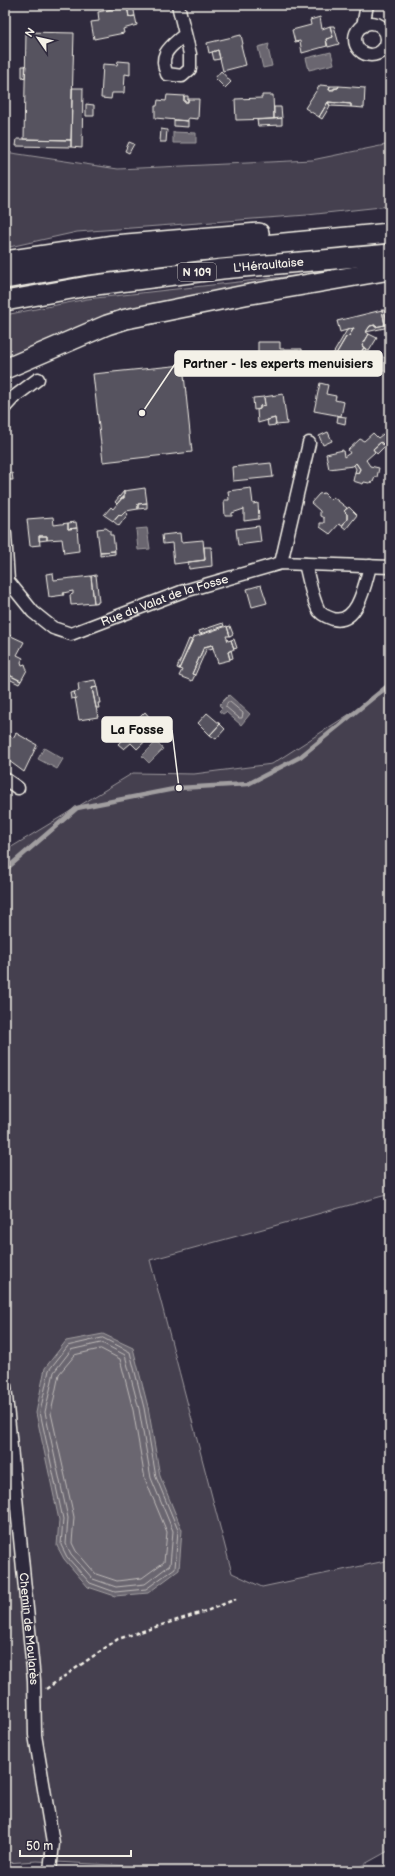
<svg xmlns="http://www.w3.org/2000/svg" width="395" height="1876" viewBox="0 0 395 1876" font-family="'Balsamiq Sans',sans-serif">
  <rect width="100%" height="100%" fill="#2f2a3d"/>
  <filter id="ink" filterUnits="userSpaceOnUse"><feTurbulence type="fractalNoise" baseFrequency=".025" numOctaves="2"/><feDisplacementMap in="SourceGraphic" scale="8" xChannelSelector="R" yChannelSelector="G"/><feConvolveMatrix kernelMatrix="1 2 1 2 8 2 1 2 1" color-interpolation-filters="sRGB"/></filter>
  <g filter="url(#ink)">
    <!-- green -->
    <path fill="#454050" stroke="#9c989c" d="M390 144V206L307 215 77 232 5 248V152L118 169 312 160Z
      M301 275V279L122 314 5 358V315L87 299Z
      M390 688V1194L150 1260 232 1573 262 1587 390 1560V1850L352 1871H134L131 1866 37 1861 5 1863V851L133 773 194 774 272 764Z"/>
    <!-- water -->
    <path fill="#6a6670" stroke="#a19ea0" d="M269 44 268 48 272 66 263 68 258 47Z
      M331 52 334 64 309 70 306 58Z
      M173 132 196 133V143H173Z
      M377 355 386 358 385 362 390 363V373L376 368 377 365 374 364Z
      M147 528 150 549 138 550 136 529Z
      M229 695 250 714 241 725 226 712 223 714 219 711 222 708 219 705Z
      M156 742 163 749 149 763 142 756Z
      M44 748 63 759 57 769 38 759Z
      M103 1334 133 1348 148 1407 160 1476 182 1530 179 1570 148 1593 115 1596 88 1587 64 1559 57 1546 59 1520 36 1413 45 1368 66 1341Z"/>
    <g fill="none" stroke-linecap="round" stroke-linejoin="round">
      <!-- shore -->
      <path stroke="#bdb9b8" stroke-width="1" d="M228 702H230L243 713 242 718H239L226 707Z
        M103 1338 130 1352 144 1408 156 1477 178 1530 175 1568 146 1589 115 1592 90 1583 67 1557 61 1545 63 1519 40 1412 49 1370 68 1346Z
        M102 1343 125 1355 139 1409 151 1478 173 1531 170 1565 145 1584 116 1587 93 1579 71 1554 66 1544 68 1518 45 1412 54 1372 71 1350Z
        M101 1349 120 1359 133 1410 145 1479 167 1532 164 1562 142 1578 117 1581 96 1574 76 1551 72 1543 74 1517 51 1413 59 1374 75 1355Z"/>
      <!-- stream -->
      <path stroke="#a19ea0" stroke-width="4.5" d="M5 870 77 808 179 788 248 784 300 757 390 684"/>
    </g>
    <!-- building -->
    <path fill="#56525f" stroke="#f4f1e8" d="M133 5 135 16 129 17 127 6Z
      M127 6 129 17 135 16 137 25 123 29 124 33 94 39 91 22 99 21 98 12Z
      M320 17 322 29 330 26 333 37 326 39 327 46 302 53 300 41 295 42 292 30 311 25 310 20Z
      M330 26H334L339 44 328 47 326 39 333 37Z
      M26 32 74 33 71 140 24 139Z
      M241 35 243 44 241 45 246 65 223 71 218 50 209 53 207 43Z
      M218 50 220 59 214 60 212 52Z
      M118 61 130 62V75L125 74 124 93H112L111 99 101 98 103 64 117 65Z
      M22 66H26L25 78 22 77Z
      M221 71 231 82 225 88 215 78Z
      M320 85 330 86 329 90H334V88H338L339 86 365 88 364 108 351 107V104L328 102 319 117 305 108Z
      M330 86H339L338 88 329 90Z
      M72 88H83L82 148 71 147Z
      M167 95 184 96V102H188V99H199L198 119 188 118V121L155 118V106H157L158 100 166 101Z
      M262 95H273L274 119 236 120 235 99 262 98Z
      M184 96H188V102H184Z
      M328 102 351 104V107L330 106Z
      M328 102 330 106 322 119 319 117Z
      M86 104 94 105V116H86Z
      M274 107H281L282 118 274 119Z
      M282 118V125L258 126 257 120Z
      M174 120 188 121V127L174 126Z
      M161 129 167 130 166 142H160Z
      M17 139 71 140V147L16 146Z
      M129 142 134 144 129 153 125 151Z
      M382 310 385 325 375 327V325L370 326 366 332 369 334 362 346 364 347 354 364 336 354 346 337 349 336 354 328 340 332 337 321Z
      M382 310H384L389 327 366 332 370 326 375 325V327L385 325Z
      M354 328 349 336 346 337 336 354 354 364 364 348 366 349 355 367 333 354 347 330Z
      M369 334 377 338 369 351 362 346Z
      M258 342H280V349H302V361L280 363V361H258Z
      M183 365 192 452 103 462 93 374Z
      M320 383 328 385 326 394 336 396 335 400 344 402 341 416 314 411Z
      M283 394 287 424 276 425 275 418 258 423 257 410 260 409V406L265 405 264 397Z
      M264 397 265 405 260 406V409L254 410 253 398Z
      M338 416 346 417 345 424 337 422Z
      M275 418 276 425 268 426 267 420Z
      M387 431H390V439L383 445 381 442 373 449 375 452 366 460 370 466 379 468 377 477H375L373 482 369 483 364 482 363 484 353 481 355 472 358 473 360 469 356 463 353 466 329 469 326 454 343 450 344 457 350 453 348 450 360 439 364 441 373 433 378 438Z
      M328 432 332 441 323 445 319 436Z
      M381 442 385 446 377 454 373 449Z
      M271 463 273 477 233 481 232 467Z
      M356 463 360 469 358 473 355 472 356 469 354 465Z
      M12 473 13 480H8V474Z
      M145 488 147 503 138 504V509L126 511 121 516 119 514 113 521 104 515 111 507 113 509 122 498H124V491Z
      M251 488 253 504 258 503 259 519 244 521V509L232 513V516H225L224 500H229L228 491Z
      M124 491V498H122L117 504 115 502Z
      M324 493 331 500 333 497 347 508 344 511 347 514V519L342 526 339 524 330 534 320 527V523H324V518L320 516V511L311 503 319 494Z
      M147 503V508L138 509V504Z
      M349 507 357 515 346 529 342 526 347 519V514L344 511Z
      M125 512 128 514 119 526 113 521 119 514 121 516Z
      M53 517 54 525 68 523V529L77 528 79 551 64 553 62 539 47 540V536H39L40 545 30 546 27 519Z
      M76 522 77 528 68 529V523Z
      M259 526 261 542 238 545 236 529Z
      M106 528 110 531V535H113L115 551 100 552 97 529Z
      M180 533 181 542 203 540 205 560 174 564 172 543 163 544 162 535Z
      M39 536H47V540L39 541Z
      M204 547H211L212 566 189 569 188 562 205 560Z
      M115 551V554L100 556V552Z
      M53 573 54 580 91 576 94 603 71 605 70 595 73 594V591L63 593 64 595 49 597 46 574Z
      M96 575 99 602 94 603 91 576Z
      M261 585 267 603 252 607 247 589Z
      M223 623 224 626 200 634 199 631Z
      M227 626 230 636H226L228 641 231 640 234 649 228 652 230 660 218 663 212 645 204 647 192 674 195 675 192 681 179 676 182 670 179 669 194 637Z
      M230 626 233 634 230 636 227 627Z
      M9 635 24 642 17 655 23 658 21 662 22 665 25 664 27 670 21 681 7 674 5 677V643Z
      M189 639 192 640 179 669 177 668Z
      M234 639 237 648 234 649 231 640Z
      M212 645 213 648 206 650 195 675 192 674 204 647Z
      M231 650 233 658 230 659 228 652Z
      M7 674 21 681 19 684 5 677Z
      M95 680 97 687 92 688 98 717 79 720 74 692 79 691 78 683Z
      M97 687 100 703H98L99 708H96L92 688Z
      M74 692 76 698 71 699 70 693Z
      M145 712 151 719 149 722 157 730 137 749 131 743 124 749 118 744 138 724 135 722Z
      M207 713 220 724 210 735 198 723Z
      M220 724 225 729 216 739 210 735Z
      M5 733 13 738 16 733 37 745 24 772 5 758Z"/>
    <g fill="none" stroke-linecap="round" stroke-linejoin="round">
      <defs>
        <g id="minor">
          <path d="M178 5 190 54V69L182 76 167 74C158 54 170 47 184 35"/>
          <circle cx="371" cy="39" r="16"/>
          <path d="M363 26 367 5"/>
          <path d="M5 407 14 397 38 379"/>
          <path id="s1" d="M5 534 8 581 33 612 53 628 71 634 181 592 281 563 390 567"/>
          <path d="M281 563 309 443"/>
          <path d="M305 564C309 578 311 595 318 609 320 614 327 617 333 619 358 625 365 584 370 566"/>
          <path d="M5 779 18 788"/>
          <path id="s2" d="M5 1386 34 1680 35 1735 53 1843 50 1871"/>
        </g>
        <g id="trunk">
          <path d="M5 261 114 245 259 233"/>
          <path d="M5 279 88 265 198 251 390 233"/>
          <path id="s3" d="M5 301 88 286 222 269 390 254"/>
          <path d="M5 369 107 325 126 319 245 295 390 270"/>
        </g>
      </defs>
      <!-- minor casing -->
      <use href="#minor" stroke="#f4f1e8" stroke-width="15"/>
      <!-- trunk casing -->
      <use href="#trunk" stroke="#f4f1e8" stroke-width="22"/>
      <!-- path -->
      <path stroke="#f4f1e8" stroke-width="2.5" stroke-dasharray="4 3" stroke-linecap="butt" d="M5 6 7 5
        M46 1689 118 1639 209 1610 236 1599"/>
      <!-- minor -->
      <use href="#minor" stroke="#2f2a3d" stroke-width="12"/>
      <!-- trunk -->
      <use href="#trunk" stroke="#2f2a3d" stroke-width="19"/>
    </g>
  </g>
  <g text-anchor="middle" stroke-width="4" stroke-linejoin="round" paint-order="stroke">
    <!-- shield labels -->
    <rect fill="#2f2a3d" stroke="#b9b5b5" stroke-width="1" x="178" y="263" width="38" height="18" rx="3"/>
    <g font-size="11" font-weight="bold" fill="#f4f1e8">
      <text x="197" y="276">N 109</text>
    </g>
    <!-- street labels -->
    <g font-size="12" fill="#f4f1e8" stroke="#2f2a3d">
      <text dy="4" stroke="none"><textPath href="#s3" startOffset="266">L'Héraultaise</textPath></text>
      <text dy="4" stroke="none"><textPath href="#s1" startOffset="231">Rue du Valat de la Fosse</textPath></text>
      <text dy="4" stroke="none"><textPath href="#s2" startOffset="244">Chemin de Moularès</textPath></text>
    </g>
  </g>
  <!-- callouts -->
  <path fill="none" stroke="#f4f1e8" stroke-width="1.5" d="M142 413L175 364M179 788L172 730"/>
  <g fill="#f4f1e8" stroke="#2f2a3d" stroke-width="1.5">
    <circle cx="142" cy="413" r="4"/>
    <circle cx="179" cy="788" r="4"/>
  </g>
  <g fill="#f4f1e8" stroke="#f4f1e8" stroke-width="1.5">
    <rect x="175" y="351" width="207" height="25" rx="4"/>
    <rect x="102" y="717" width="70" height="25" rx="4"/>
  </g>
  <g font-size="13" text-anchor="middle" font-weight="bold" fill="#111">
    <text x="278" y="368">Partner - les experts menuisiers</text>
    <text x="137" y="734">La Fosse</text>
  </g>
  <!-- margin -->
  <rect width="395" height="1876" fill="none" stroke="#2f2a3d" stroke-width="20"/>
  <rect x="10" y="10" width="375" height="1856" fill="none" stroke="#f4f1e8" stroke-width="1.5" filter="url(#ink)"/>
  <!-- north arrow -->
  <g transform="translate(38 38) rotate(304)" stroke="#2f2a3d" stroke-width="3" paint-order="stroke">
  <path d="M0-3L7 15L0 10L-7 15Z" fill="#f4f1e8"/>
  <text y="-6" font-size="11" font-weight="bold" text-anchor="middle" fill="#f4f1e8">N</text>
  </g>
  <!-- scale -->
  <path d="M20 1850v6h111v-6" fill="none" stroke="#f4f1e8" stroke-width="2"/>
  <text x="26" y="1850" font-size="12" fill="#f4f1e8" stroke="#2f2a3d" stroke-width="3" paint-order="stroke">50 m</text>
</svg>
